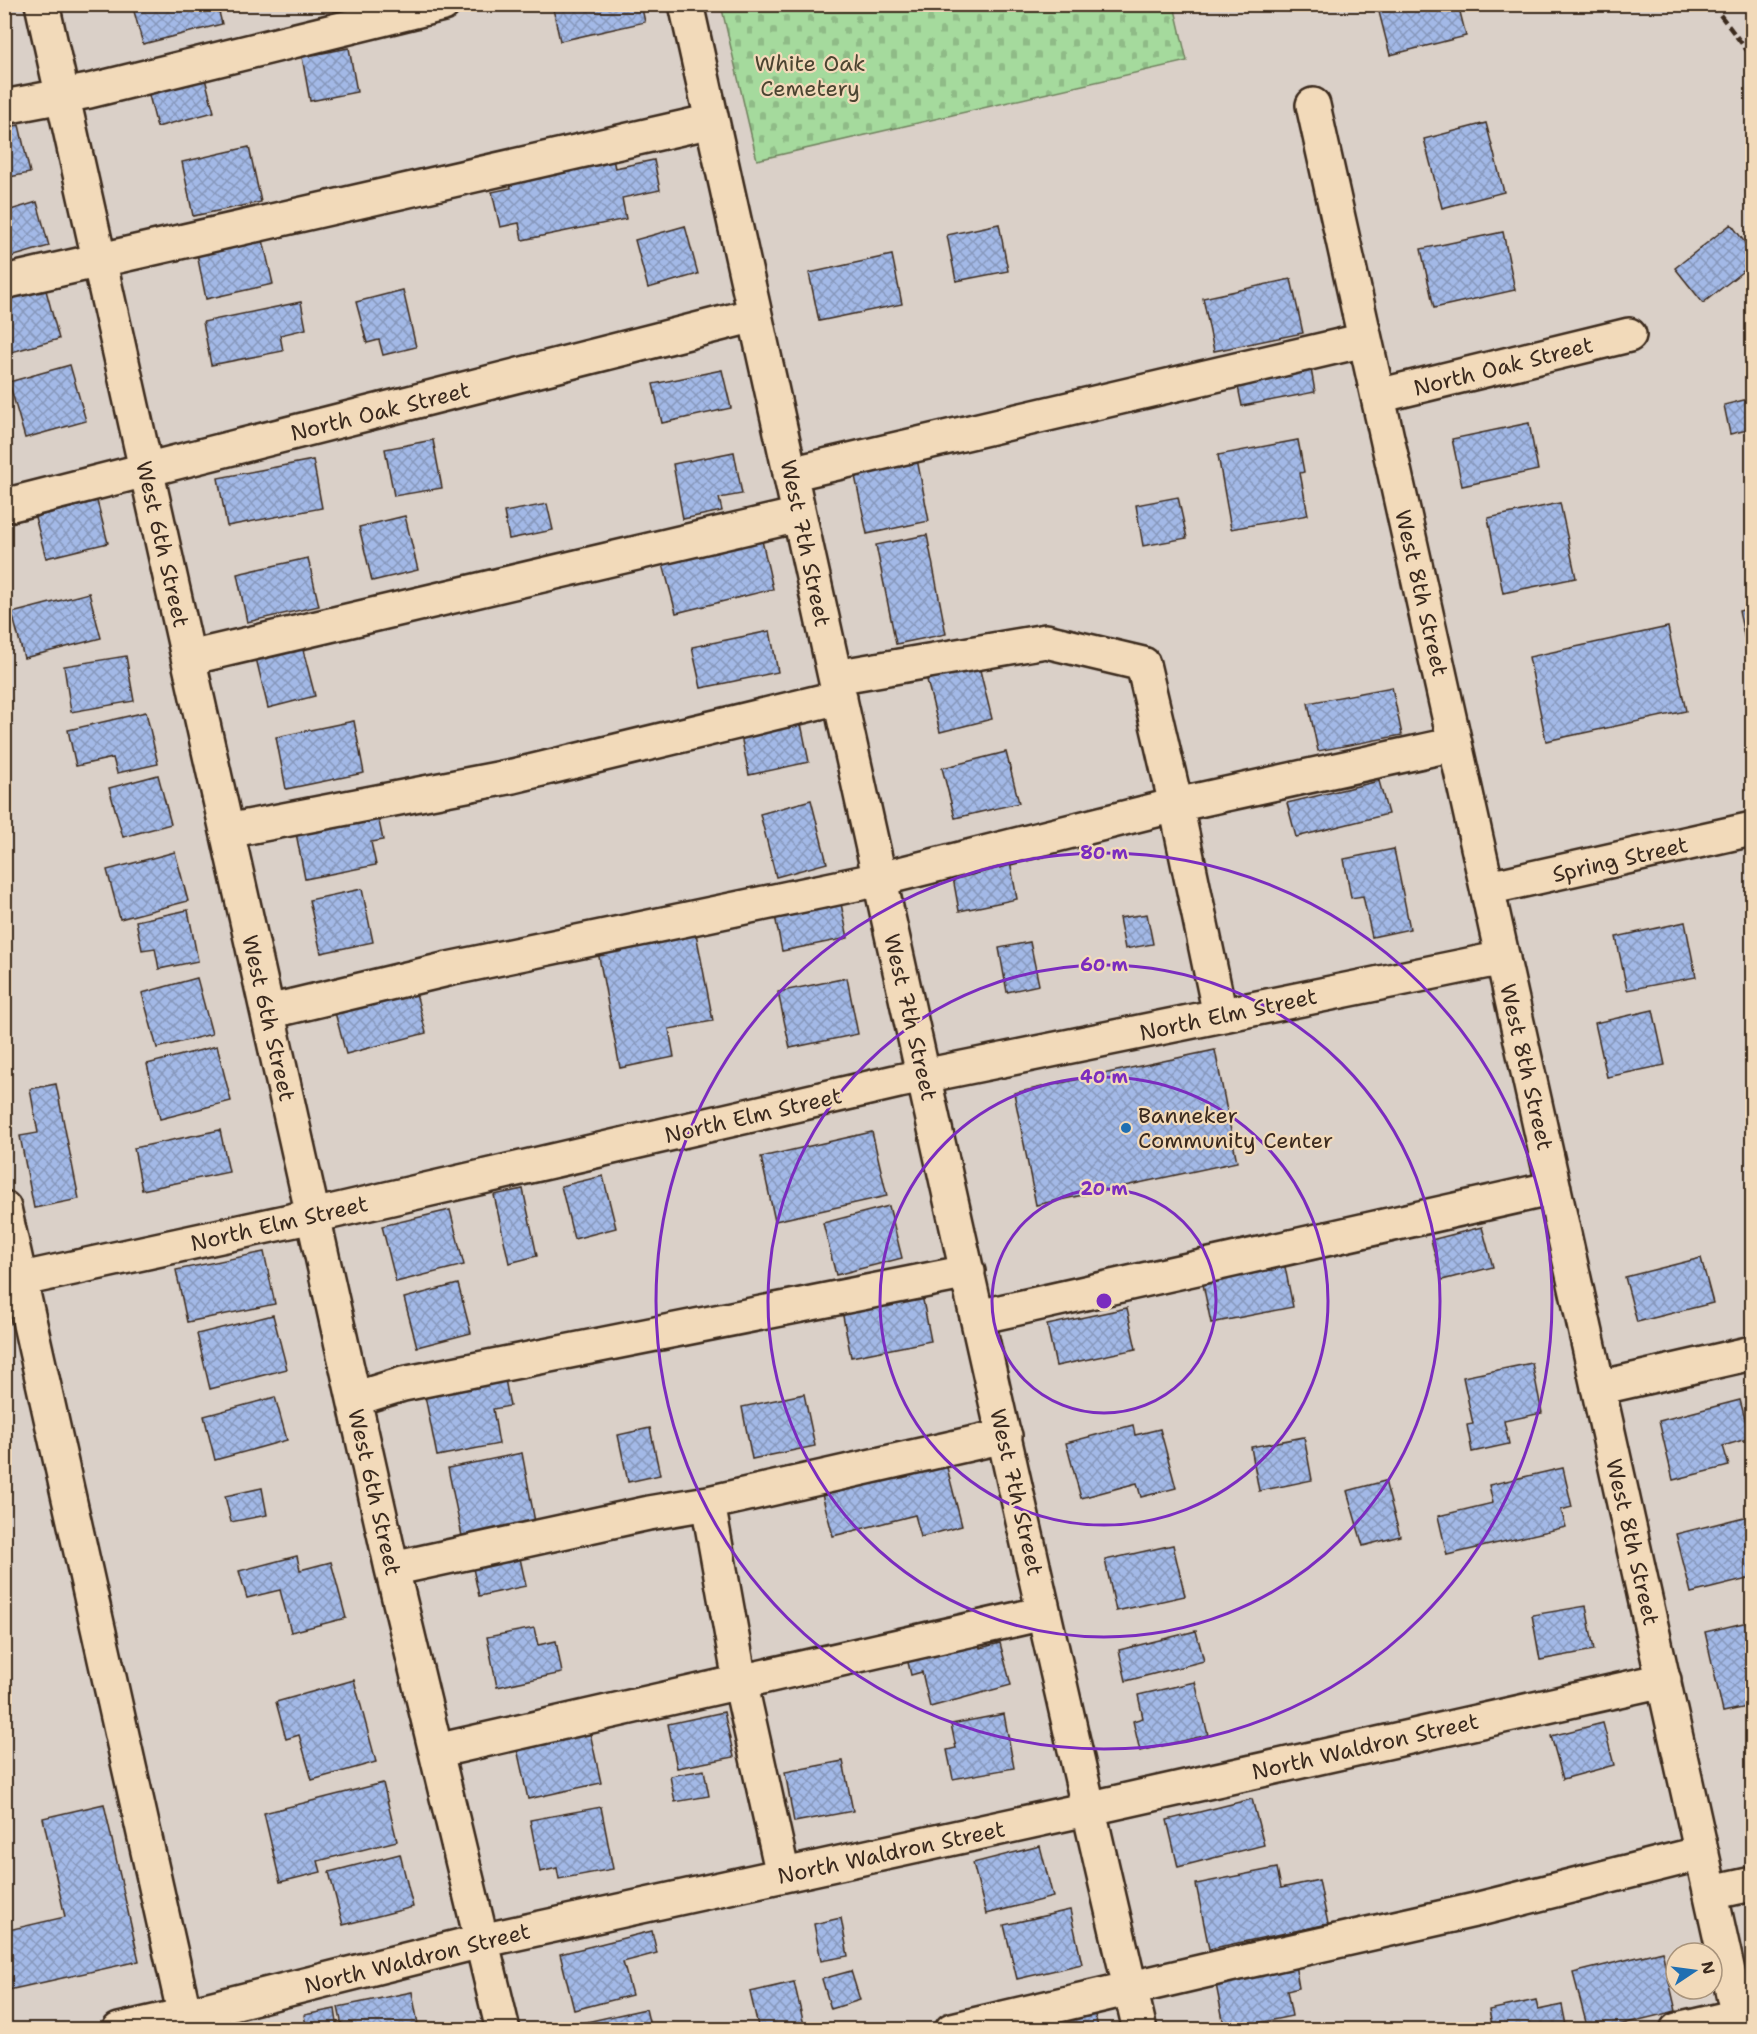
<svg xmlns="http://www.w3.org/2000/svg" width="1757" height="2034" viewBox="0 0 1757 2034" font-family="'Shantell Sans',sans-serif">
  <defs>
    <pattern id="cemetery-stones" width="16" height="16" patternUnits="userSpaceOnUse" patternTransform="scale(1.5)"><rect width="16" height="16" fill="#a5da9d"/><path d="M2 7V4a2 2 0 0 1 4 0v3zM10 15v-3a2 2 0 0 1 4 0v3z" fill="#8fbb87"/></pattern>
    <pattern id="building-cross-hatch" width="8" height="8" patternUnits="userSpaceOnUse" patternTransform="scale(1.5)"><rect width="8" height="8" fill="#a3b9e7"/><path d="M0 0l8 8M0 8l8-8" fill="none" stroke="#8697bb"/></pattern>
  </defs>
  <rect width="100%" height="100%" fill="#dad0c8"/>
  <filter id="ink" filterUnits="userSpaceOnUse"><feTurbulence type="fractalNoise" baseFrequency=".0167" numOctaves="2"/><feDisplacementMap in="SourceGraphic" scale="12" xChannelSelector="R" yChannelSelector="G"/><feConvolveMatrix kernelMatrix="1 2 1 2 8 2 1 2 1" color-interpolation-filters="sRGB"/></filter>
  <g filter="url(#ink)">
    <!-- cemetery -->
    <path fill="url(#cemetery-stones)" stroke="#70825e" stroke-width="1.5" d="M721 5H1174L1187 61 757 160Z"/>
    <!-- building -->
    <path fill="url(#building-cross-hatch)" stroke="#3b2a1e" stroke-width="1.5" d="M132 4H217L222 24 143 44Z
      M552 4H641L645 22 560 41Z
      M1377 4H1458L1466 36 1390 55Z
      M349 48 357 92 310 101 302 57Z
      M201 64 214 112 157 127 145 79Z
      M1486 123 1504 192 1442 208 1424 139Z
      M19 125 30 173 4 178V128Z
      M249 147 261 202 193 216 182 162Z
      M611 151 615 168 654 160 660 190 622 198 626 219 522 240 519 223 500 227 492 192 511 188 508 173Z
      M37 202 49 246 4 259V212Z
      M999 224 1008 271 956 281 947 235Z
      M1731 224 1752 252V264L1703 303 1675 268Z
      M685 226 698 274 648 288 635 240Z
      M1503 232 1515 290 1434 308 1421 249Z
      M263 240 273 284 206 299 197 254Z
      M892 255 902 304 819 321 809 273Z
      M43 279 59 339 4 354V289Z
      M1291 279 1303 333 1214 351 1203 298Z
      M403 290 416 347 383 355 379 340 367 343 356 302Z
      M301 302 306 329 280 335 283 351 211 365 203 322Z
      M1310 363 1315 392 1242 406 1236 377Z
      M70 365 86 421 25 438 9 382Z
      M722 370 731 408 662 423 653 384Z
      M1752 398V429L1730 434 1724 405Z
      M1529 423 1538 470 1462 486 1452 439Z
      M433 440 442 488 394 496 385 449Z
      M1298 440 1304 472 1300 473 1308 515 1231 529 1218 455Z
      M734 452 742 494 719 498 722 511 683 519 673 464Z
      M917 459 929 521 867 534 854 471Z
      M313 460 322 508 227 526 218 478Z
      M1178 497 1187 538 1143 546 1136 505Z
      M97 501 108 543 46 558 35 517Z
      M1560 503 1576 578 1503 593 1488 518Z
      M547 504 553 530 509 539 504 512Z
      M405 516 418 570 372 581 359 527Z
      M927 535 946 634 896 644 876 545Z
      M761 536 773 589 676 613 662 560Z
      M308 558 319 606 247 622 237 574Z
      M89 593 101 638 24 658 12 613Z
      M1752 608V673L1739 611Z
      M1668 627 1686 711 1546 741 1529 657Z
      M770 631 778 672 701 688 692 647Z
      M301 642 315 696 268 708 255 654Z
      M126 656 134 701 71 712 64 666Z
      M977 658 992 719 940 732 925 672Z
      M1392 687 1402 735 1318 751 1308 703Z
      M146 712 158 764 117 773 113 758 76 766 68 730Z
      M799 714 809 762 749 775 739 726Z
      M354 721 364 773 286 789 276 737Z
      M1006 752 1019 803 955 818 942 768Z
      M158 775 171 824 123 837 109 788Z
      M1379 781 1388 814 1296 837 1287 803Z
      M811 800 827 863 776 877 760 814Z
      M376 807 383 840 371 842 376 865 305 879 294 823Z
      M1394 849 1410 929 1372 937 1363 896 1351 898 1344 859Z
      M175 852 188 901 120 919 107 870Z
      M1010 861 1017 899 959 911 952 872Z
      M362 889 373 942 321 953 309 900Z
      M839 894 848 938 782 951 773 906Z
      M188 910 198 961 159 969 155 948 142 950 136 921Z
      M1147 914 1153 944 1125 949 1119 918Z
      M1685 922 1696 977 1627 990 1616 937Z
      M694 923 713 1021 669 1029 674 1057 620 1068 596 941Z
      M1030 942 1039 985 1007 992 999 948Z
      M197 978 212 1034 157 1048 142 993Z
      M847 978 858 1034 790 1048 778 992Z
      M413 981 426 1033 346 1054 332 1001Z
      M1653 1010 1665 1065 1607 1077 1595 1023Z
      M217 1046 231 1101 160 1119 147 1064Z
      M1215 1050 1237 1162 1036 1205 1014 1093Z
      M56 1084 79 1199 34 1208 20 1136 38 1133 30 1089Z
      M220 1130 229 1172 142 1190 134 1148Z
      M872 1132 887 1196 775 1221 761 1157Z
      M603 1176 616 1228 574 1239 561 1186Z
      M523 1189 537 1256 509 1263 494 1195Z
      M889 1206 902 1258 836 1275 823 1223Z
      M450 1210 464 1265 396 1282 382 1226Z
      M1482 1227 1493 1267 1442 1280 1431 1240Z
      M264 1252 275 1304 187 1322 176 1270Z
      M1282 1252 1293 1307 1211 1323 1203 1284 1226 1279 1222 1264Z
      M1701 1258 1713 1303 1637 1322 1625 1277Z
      M458 1284 471 1333 417 1347 404 1298Z
      M921 1290 931 1341 851 1357 841 1306Z
      M1127 1308 1136 1349 1056 1366 1047 1325Z
      M273 1315 287 1369 210 1389 197 1334Z
      M1532 1363 1542 1413 1504 1421 1509 1444 1472 1452 1467 1425 1473 1424 1463 1377Z
      M505 1379 510 1406 493 1409 499 1444 437 1456 425 1396Z
      M804 1394 815 1446 752 1459 742 1407Z
      M275 1397 287 1440 215 1460 204 1416Z
      M1740 1400 1750 1438 1723 1446 1729 1466 1673 1480 1659 1421Z
      M1133 1425 1135 1435 1160 1429 1176 1488 1141 1497 1137 1483 1081 1498 1066 1443Z
      M650 1428 660 1475 628 1482 618 1435Z
      M1304 1437 1312 1480 1259 1491 1251 1447Z
      M522 1453 535 1522 462 1536 448 1468Z
      M944 1456 962 1526 921 1537 915 1515 833 1536 820 1487Z
      M1563 1468 1572 1507 1561 1510 1566 1527 1447 1555 1438 1516 1493 1503 1489 1485Z
      M1385 1481 1400 1536 1363 1546 1347 1491Z
      M262 1488 267 1515 231 1522 225 1496Z
      M1752 1515V1578L1691 1593 1676 1534Z
      M1173 1545 1185 1596 1116 1611 1105 1560Z
      M518 1549 526 1586 479 1596 471 1559Z
      M297 1556 300 1570 331 1562 346 1618 291 1632 280 1590 247 1598 239 1571Z
      M1586 1606 1594 1650 1540 1660 1532 1615Z
      M1752 1621V1706L1723 1712 1705 1632Z
      M534 1628 538 1645 556 1641 562 1673 497 1687 487 1637Z
      M1196 1631 1204 1661 1126 1681 1119 1650Z
      M977 1635 980 1648 1000 1643 1011 1685 930 1707 922 1672 911 1675 906 1654Z
      M354 1680 376 1762 312 1780 299 1735 286 1739 276 1702Z
      M1195 1682 1208 1735 1140 1751 1133 1721 1143 1718 1138 1695Z
      M724 1712 734 1757 677 1768 668 1724Z
      M1004 1714 1014 1768 953 1779 947 1750 956 1748 951 1724Z
      M587 1719 601 1783 528 1799 514 1735Z
      M1603 1723 1614 1765 1563 1779 1551 1736Z
      M843 1761 853 1811 794 1822 785 1772Z
      M704 1770 709 1796 675 1802 670 1776Z
      M383 1783 397 1841 318 1861 321 1872 280 1882 264 1813Z
      M1252 1799 1264 1845 1178 1867 1167 1820Z
      M104 1804 139 1961 4 1991V1931L65 1917 43 1818Z
      M601 1807 613 1869 559 1879 557 1868 540 1872 530 1820Z
      M1040 1846 1053 1897 986 1914 973 1863Z
      M400 1854 413 1907 343 1925 329 1872Z
      M1277 1868 1281 1888 1319 1880 1328 1924 1209 1949 1196 1884Z
      M1070 1910 1082 1964 1017 1979 1004 1925Z
      M841 1918 848 1956 821 1961 814 1924Z
      M652 1931 657 1953 623 1962 632 1995 574 2010 560 1954Z
      M1662 1951 1676 2011 1598 2030H1588L1573 1973Z
      M1293 1953 1299 1988 1287 1991 1292 2016 1225 2030 1213 1969Z
      M851 1971 860 2000 831 2009 822 1979Z
      M794 1982 805 2029 759 2030 750 1992Z
      M412 1992 418 2024 406 2026V2030H343L338 2007Z
      M1536 2000 1538 2010 1562 2005 1567 2030H1493L1489 2010Z
      M1091 2001 1099 2030H1021Z
      M335 2009 338 2030H307L304 2015Z
      M646 2009 651 2030H578L577 2024Z"/>
    <g fill="none" stroke-linecap="round" stroke-linejoin="round">
      <defs>
        <path id="minor" d="M42 4 392 1569 503 2030
          M686 4C837 680 982 1356 1140 2030
          M1313 105 1741 2030
          M4 107 89 91 443 4
          M4 282 712 121
          M1378 396 1629 335
          M790 474 1365 340
          M4 506 755 315
          M189 658 799 515
          M835 677 1046 641 1143 664 1176 805 1220 1015
          M227 831 513 776 840 697
          M1488 888 1752 829
          M268 1012 448 969 880 879 1176 805 1455 744
          M4 1208 188 2030
          M4 1283 313 1216 899 1081 1503 958
          M978 1317 1554 1188
          M1598 1388 1752 1353
          M354 1399 403 1384 968 1272
          M708 1503 740 1681 783 1875
          M392 1569 649 1513 708 1503 1005 1436
          M436 1751 1044 1613
          M1711 1893 1752 1884
          M119 2030 185 2015 481 1941 1069 1813 1664 1680
          M952 2030 1230 1965 1475 1910 1702 1853
          M1677 2030 1738 2016"/>
      </defs>
      <!-- minor casing -->
      <use href="#minor" stroke="#3b2a1e" stroke-width="38"/>
      <!-- minor -->
      <use href="#minor" stroke="#f2daba" stroke-width="33"/>
      <!-- rail -->
      <path stroke="#3b2a1e" stroke-width="4.5" stroke-dasharray="9 4.5" stroke-linecap="butt" d="M1712 4 1752 57"/>
    </g>
  </g>
  <!-- distance rings -->
  <g fill="none" stroke="#7b2cbf" stroke-width="3">
    <circle cx="1104" cy="1301" r="112"/>
    <circle cx="1104" cy="1301" r="224"/>
    <circle cx="1104" cy="1301" r="336"/>
    <circle cx="1104" cy="1301" r="448"/>
  </g>
  <!-- markers -->
  <circle fill="#1f6fb2" stroke="#f2daba" stroke-width="2" cx="1126" cy="1128" r="6"/>
  <g text-anchor="middle" stroke-width="4.5" stroke-linejoin="round" paint-order="stroke">
    <!-- park labels -->
    <g font-size="22" fill="#4b4431" stroke="#f2daba">
      <text x="810" y="71">White Oak<tspan x="810" dy="25">Cemetery</tspan></text>
    </g>
    <!-- street labels -->
    <g font-size="22" fill="#3b2a1e" stroke="#f2daba">
      <text transform="translate(1503 366) rotate(-14)" y="8">North Oak Street</text>
      <text transform="translate(380 411) rotate(-14)" y="8">North Oak Street</text>
      <text transform="translate(806 543) rotate(78)" y="8">West 7th Street</text>
      <text transform="translate(163 544) rotate(77)" y="8">West 6th Street</text>
      <text transform="translate(1422 593) rotate(77)" y="8">West 8th Street</text>
      <text transform="translate(1620 859) rotate(-13)" y="8">Spring Street</text>
      <text transform="translate(1228 1014) rotate(-12)" y="8">North Elm Street</text>
      <text transform="translate(911 1017) rotate(77)" y="8">West 7th Street</text>
      <text transform="translate(269 1018) rotate(77)" y="8">West 6th Street</text>
      <text transform="translate(1527 1067) rotate(77)" y="8">West 8th Street</text>
      <text transform="translate(753 1115) rotate(-13)" y="8">North Elm Street</text>
      <text transform="translate(279 1223) rotate(-13)" y="8">North Elm Street</text>
      <text transform="translate(375 1492) rotate(77)" y="8">West 6th Street</text>
      <text transform="translate(1017 1492) rotate(77)" y="8">West 7th Street</text>
      <text transform="translate(1633 1542) rotate(77)" y="8">West 8th Street</text>
      <text transform="translate(1365 1746) rotate(-13)" y="8">North Waldron Street</text>
      <text transform="translate(891 1852) rotate(-12)" y="8">North Waldron Street</text>
      <text transform="translate(417 1958) rotate(-14)" y="8">North Waldron Street</text>
    </g>
    <!-- poi labels -->
    <g font-size="22" fill="#3b2a1e" stroke="#f2daba" text-anchor="start">
      <text x="1138" y="1123">Banneker<tspan x="1138" dy="25">Community Center</tspan></text>
    </g>
  </g>
  <circle cx="1104" cy="1301" r="9" fill="#7b2cbf" stroke="#f2daba" stroke-width="3"/>
  <g font-size="18" text-anchor="middle" font-weight="bold" fill="#7b2cbf" stroke="#f2daba" stroke-width="4.5" stroke-linejoin="round" paint-order="stroke">
    <text x="1104" y="859">80 m</text>
    <text x="1104" y="971">60 m</text>
    <text x="1104" y="1083">40 m</text>
    <text x="1104" y="1195">20 m</text>
  </g>
  <!-- margin -->
  <rect width="1757" height="2034" fill="none" stroke="#f2daba" stroke-width="24"/>
  <rect x="12" y="12" width="1733" height="2010" fill="none" stroke="#3b2a1e" stroke-width="2" filter="url(#ink)"/>
  <!-- north arrow -->
  <g transform="translate(1694 1971) rotate(77)"><circle r="28" fill="#f2daba" stroke="#a9947c" stroke-width="1.5"/>
  <path d="M0-4.5L10 22L0 15L-10 22Z" fill="#1f6fb2"/>
  <text y="-9" font-size="16" font-weight="bold" text-anchor="middle" fill="#3b2a1e">N</text>
  </g>
</svg>
